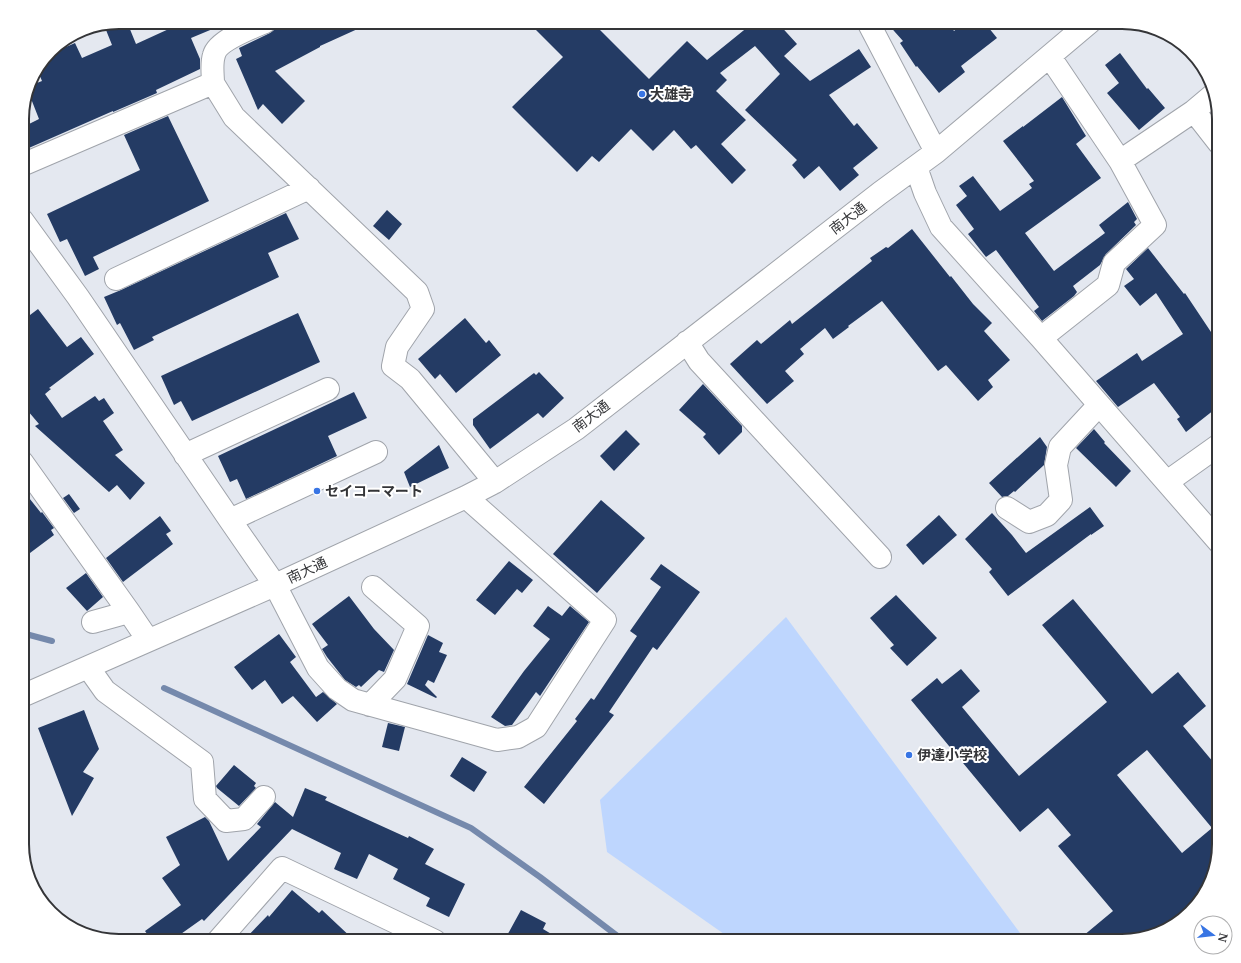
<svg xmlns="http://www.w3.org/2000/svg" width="1241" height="963" viewBox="0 0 1241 963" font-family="Merriweather,'Noto Sans JP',serif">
  <rect width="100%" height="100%" fill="#e4e8f0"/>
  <!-- green -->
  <path fill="#bed6fe" d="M786 617 1026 941H734L607 852 600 800Z"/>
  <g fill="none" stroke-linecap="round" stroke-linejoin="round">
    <!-- stream -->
    <path stroke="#7589ac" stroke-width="6" d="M22 633 52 641
      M164 688 471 828 540 877 624 941"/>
  </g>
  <!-- building -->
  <path fill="#243b64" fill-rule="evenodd" d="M120 22H127L136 44 171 28 168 22H234L228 25 227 23 191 38 200 59V69L156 90 157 93 113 112V111L22 151V131L30 127 29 124 39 119 28 91 29 86 42 81 37 69 50 54 75 43 82 58 112 45 104 25Z
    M277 22H373L320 46V47L275 71 305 101 282 124 263 104 258 110 236 59 242 56 239 48 270 33 275 29Z
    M528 22H608L600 30 649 79 687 41 707 60 754 22H777L797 44 784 56 810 81 859 49 871 67 829 95 854 126 857 123 878 148 853 168 859 175 840 191 819 166 804 179 792 165 797 160 745 110 780 74 755 46 720 73 727 80 716 91 746 120 721 144 746 170 732 184 696 145 691 149 674 130 653 151 631 129 599 162 592 156 577 172 512 107 563 57Z
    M886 22H948L954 31 965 22H984L997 38 961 66 965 72 939 93 917 66 916 67 900 43 903 41Z
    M1120 53 1147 89 1148 88 1165 108 1139 130 1107 93 1119 83 1105 65Z
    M1062 97 1086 136 1076 144 1101 178 1025 233 1054 271 1105 233 1099 225 1128 202 1137 219 1134 222 1136 225 1106 254 1100 265 1073 286 1077 292 1074 296 1042 321 1034 311 1039 307 996 250 986 257 968 234 974 229 956 205 967 196 959 186 973 176 1000 211 1032 188 1029 184 1034 181 1003 141 1023 126V127Z
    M168 116 209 201 93 257 99 269 85 276 67 239 60 242 47 214 140 170 124 135Z
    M387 210 402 224 389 240 373 226Z
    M286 213 299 239 268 253 279 277 152 337 154 340 134 350 120 323 117 325 104 297 121 290Z
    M912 229 950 277 951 276 973 304 992 323 984 331 1010 360 988 380 993 387 978 401 946 365 938 371 882 301 848 326 849 327 833 339 825 328 800 349 804 354 785 371 794 381 767 404 730 364 757 340 761 344 790 320 792 324 872 261 870 258 886 247 888 248Z
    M1148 248 1184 294 1185 293 1219 344V406L1186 432 1177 419 1180 417 1154 383 1118 407 1096 381 1137 353 1142 361 1183 334 1156 293 1140 306 1124 286 1134 279 1126 269Z
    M38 309 67 347 81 337 94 354 49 388 51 389 45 394 62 418 95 396 99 401 104 398 114 413 103 421 123 450 115 455 145 483 130 500 117 485 109 492 35 426 39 424 22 404V321Z
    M298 313 320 362 192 421 181 401 174 405 161 376Z
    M465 318 486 343 489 340 501 355 456 393 440 374 435 379 418 359Z
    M539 372 564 398 543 418 538 413 490 449 473 425V419L534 373 536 375Z
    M703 384 742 426V432L719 455 703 437 706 434 679 410Z
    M354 392 367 418 328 436 337 456 246 499 237 479 230 482 218 456Z
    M1094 429 1105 442 1104 443 1131 471 1116 487 1076 448Z
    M626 430 640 444 614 471 600 456Z
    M1040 437 1047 447 1044 465 1015 492 1014 491 1008 496 1002 497 989 483Z
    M439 445 449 468 410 487 404 472Z
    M22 489 41 513 42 512 54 528 51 530 54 535 22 559Z
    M69 494 80 509 74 513 63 498Z
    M601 500 645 538 597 593 553 554Z
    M1090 507 1104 526 1091 535V534L1008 596 989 572 992 569 965 539 992 513 1012 535 1026 553Z
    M939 515 957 535 923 565 906 545Z
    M160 516 171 531 166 534 173 544 123 582 106 558Z
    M509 561 533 580 522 593 517 589 495 615 476 600Z
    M661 564 700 592 657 650 653 647 609 712 614 715 544 804 524 787 577 721 575 719 591 698 594 700 637 636 630 631 661 587 650 579Z
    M86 573 103 597 87 611 66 588Z
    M896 595 937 638 907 666 890 648 894 645 870 618Z
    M349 596 374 629 394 650 384 672 379 670 361 687 359 685 356 687 345 680 327 657 322 649 328 645 312 624Z
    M1073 599 1152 694 1178 672 1206 706 1183 726 1219 769V844L1214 875 1199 903 1164 931 1122 941H1077L1113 911 1058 846 1071 835 1048 808 1020 832 911 700 937 678 942 684 961 669 980 691 962 707 1019 776 1107 702 1042 625ZM1147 750 1212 828 1182 853 1117 775Z
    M548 606 562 616 570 606 589 622 540 696 536 692 512 725 505 726 491 717 524 671 550 639 533 626Z
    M279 634 296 657 290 662 316 697 323 692 337 704 317 722 293 696 282 704 265 680 252 690 234 667Z
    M428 635 443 643 439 652 447 655 434 683 428 680 425 685 437 697 436 698 407 684Z
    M84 710 99 749 83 772 94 778 72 816 38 728Z
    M388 723 405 727 399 751 382 747Z
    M462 757 487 772 474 792 450 776Z
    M234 765 256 783 254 786 256 788 239 806 217 788 216 786Z
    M305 788 327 797 325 800 364 818 408 838 409 836 434 849 425 864 465 884 449 917 426 906 430 898 393 879 398 869 369 854 357 879 334 869 341 853 292 829 204 921 202 919 171 941H152L145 931 181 905 162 878 180 865 166 837 205 817 209 821 228 861 261 827 257 824 275 802 293 817Z
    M292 890 319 913 322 910 355 941H243L268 915 269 917Z
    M521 910 546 923 543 929 563 941H504Z"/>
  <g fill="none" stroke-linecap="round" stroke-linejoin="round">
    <defs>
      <path id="minor" d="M868 22 936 152
        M1050 57 1120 161 1194 111
        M213 83C213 75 211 64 214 55 217 41 253 27 265 22
        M1213 95 1194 111 1219 143
        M22 165 213 83 234 117 417 292 423 309 397 347 393 366 410 379 495 482
        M916 167 925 193 941 227 1041 338 1219 542
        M22 220 78 297 230 520 275 585 318 668 337 689 353 700 497 740 518 737 536 727 605 620 466 497
        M116 279 309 188
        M1041 338 1108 285 1114 263 1155 225 1120 161
        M687 342 699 361 880 557
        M185 455 328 389
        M22 462 129 612
        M1167 482 1219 445
        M1007 508 1029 522 1047 515 1061 500 1056 465 1060 447 1099 405
        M230 520 376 452
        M93 622 129 612 148 640
        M88 667 105 691 202 762 205 799 226 821 244 819 264 797
        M22 696 275 585 466 497 495 482 576 429 880 193 936 152 1090 22
        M370 705 395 679 418 626 373 587
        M218 941 282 868 435 941"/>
    </defs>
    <!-- minor casing -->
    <use href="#minor" stroke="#a0a4ab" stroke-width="24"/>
    <!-- minor -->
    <use href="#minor" stroke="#fff" stroke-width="22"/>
  </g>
  <!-- markers -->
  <g fill="#3875e4" stroke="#fff" stroke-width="1.5">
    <circle cx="642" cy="94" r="4"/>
    <circle cx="317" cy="491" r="4"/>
    <circle cx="909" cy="755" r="4"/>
  </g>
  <g text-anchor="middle" stroke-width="4" stroke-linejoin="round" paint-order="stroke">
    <!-- poi labels -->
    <g font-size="14" font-weight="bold" fill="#343538" stroke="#fff" text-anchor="start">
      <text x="650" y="99">大雄寺</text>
      <text x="325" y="496">セイコーマート</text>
      <text x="917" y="760">伊達小学校</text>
    </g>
    <!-- street labels -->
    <g font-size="14" fill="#343538" stroke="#fff">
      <text transform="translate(848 218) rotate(-38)" y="5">南大通</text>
      <text transform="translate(591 416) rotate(-37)" y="5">南大通</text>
      <text transform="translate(307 570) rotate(-25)" y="5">南大通</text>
    </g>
  </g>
  <!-- crop -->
  <path d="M0 0H1241V963H0ZM119 29H1122A90 90 0 0 1 1212 119V844A90 90 0 0 1 1122 934H119A90 90 0 0 1 29 844V119A90 90 0 0 1 119 29Z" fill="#fff" fill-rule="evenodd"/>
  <path fill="none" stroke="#343538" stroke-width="2" d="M119 29H1122A90 90 0 0 1 1212 119V844A90 90 0 0 1 1122 934H119A90 90 0 0 1 29 844V119A90 90 0 0 1 119 29Z"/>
  <!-- north arrow -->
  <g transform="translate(1213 935) rotate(105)"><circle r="19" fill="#ffffff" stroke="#aeaeaf"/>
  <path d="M0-3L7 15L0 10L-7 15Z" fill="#3875e4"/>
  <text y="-6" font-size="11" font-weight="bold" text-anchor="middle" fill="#343538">N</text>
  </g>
</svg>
